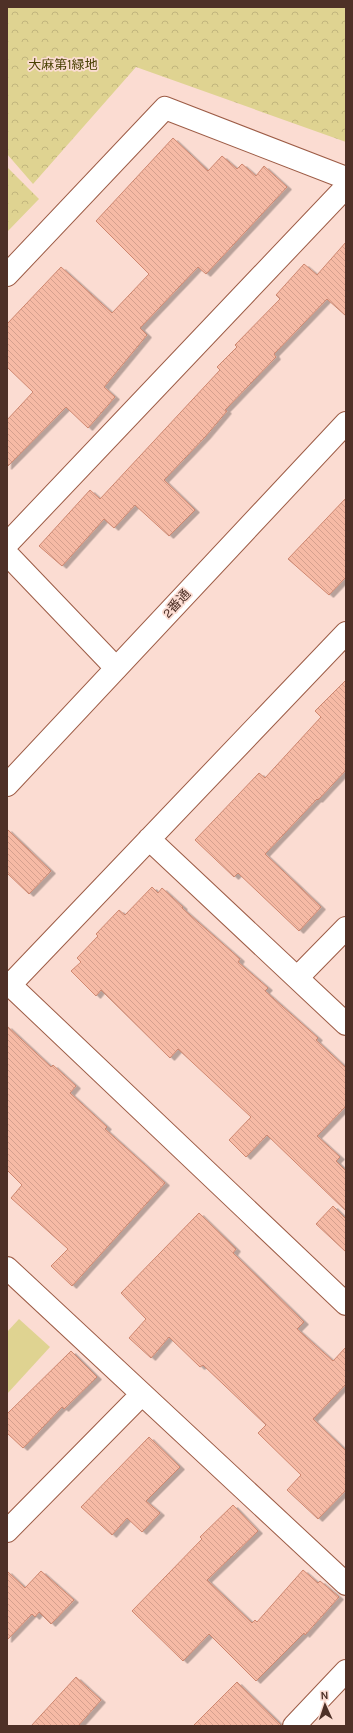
<svg xmlns="http://www.w3.org/2000/svg" width="353" height="1733" viewBox="0 0 353 1733" font-family="Karla,'Noto Sans JP',sans-serif">
  <defs>
    <pattern id="park-crowns" width="20" height="18" patternUnits="userSpaceOnUse"><rect width="20" height="18" fill="#dfd391"/><path d="M2 6a3 3 0 1 1 6 0M12 15a3 3 0 1 1 6 0" fill="none" stroke="#c1b57d"/></pattern>
    <pattern id="building-back-hatch" width="6" height="6" patternUnits="userSpaceOnUse"><rect width="6" height="6" fill="#f6baa5"/><path d="M-1 5l2 2M0 0l6 6M5-1l2 2" fill="none" stroke="#d5a08e"/></pattern>
    <filter id="shadow"><feDropShadow dx="4.5" dy="2.5" stdDeviation="0" flood-color="#0004"/></filter>
  </defs>
  <rect width="100%" height="100%" fill="#fbdcd2"/>
  <!-- green -->
  <path fill="#dfd391" d="M19 1319 50 1347 7 1394V1332Z"/>
  <!-- park -->
  <path fill="url(#park-crowns)" d="M7 7H346V142L136 67 33 184 7 154Z
    M7 167 39 199 7 232Z"/>
  <!-- building -->
  <path fill="url(#building-back-hatch)" stroke="#cd8770" filter="url(#shadow)" d="M173 138 208 171 222 156 237 169 242 164 256 176 264 166 287 187 206 274 198 267 140 328 147 335 104 387 115 397 88 428 66 407 7 467V420L33 392 7 367V324L61 267 112 313 149 274 96 221Z
    M346 242V316L327 299 274 354 276 357 225 410 227 411 205 437 164 480 195 510 169 536 135 505 114 528 104 519 62 566 39 546 90 490 100 499 220 370 217 367 237 347 235 345 280 299 276 295 304 264 317 275Z
    M346 498V577L329 595 288 559Z
    M346 680V770L318 800 317 799 265 854 321 907 299 931 238 873 234 877 195 840 259 773 265 778 321 717 315 711Z
    M7 829 51 871 29 894 7 873Z
    M152 887 158 893 162 888 183 907 182 908 240 959 238 962 268 988 265 991 318 1038 316 1040 346 1068V1106L317 1136 340 1157 336 1161 346 1171V1211L267 1135 246 1157 229 1140 251 1117 178 1049 170 1058 101 990 96 996 71 971 81 962 77 958 98 936 96 934 119 910 125 915Z
    M7 1026 51 1067 53 1065 76 1086 70 1093 107 1127 105 1129 165 1183 72 1286 51 1266 68 1249 11 1198 22 1185 7 1170Z
    M333 1206 346 1219V1252L316 1224Z
    M199 1213 236 1249 233 1253 304 1322 297 1329 333 1361 346 1347V1384L313 1419 346 1451V1490L318 1519 287 1490 301 1475 258 1433 266 1425 203 1365 200 1367 169 1337 151 1358 129 1338 146 1319 121 1293Z
    M71 1351 97 1377 64 1409 62 1407 23 1448 7 1433V1414Z
    M149 1437 180 1467 146 1501 160 1513 142 1532 127 1518 112 1535 81 1507Z
    M233 1505 258 1531 207 1580 252 1623 255 1620 257 1622 303 1570 318 1583 320 1581 339 1597 305 1635 304 1633 256 1681 209 1634 183 1661 132 1611 202 1539 200 1537Z
    M7 1571 25 1588 41 1571 74 1600 51 1624 39 1612 35 1617 32 1614 7 1640Z
    M76 1677 101 1700 78 1726H31Z
    M237 1682 282 1726H193Z"/>
  <g fill="none" stroke-linecap="round" stroke-linejoin="round">
    <defs>
      <path id="minor" d="M7 275 165 108 346 178
        M7 544 346 187
        M7 554 116 668
        M149 839 346 1024
        M297 978 346 928
        M7 982 346 1304
        M10 985 346 633
        M7 1268 346 1584
        M7 1531 142 1394
        M294 1726 346 1671"/>
      <path id="secondary" d="M7 785 346 423"/>
    </defs>
    <!-- minor casing -->
    <use href="#minor" stroke="#9d5c46" stroke-width="24"/>
    <!-- secondary casing -->
    <use href="#secondary" stroke="#9d5c46" stroke-width="24"/>
    <!-- minor -->
    <use href="#minor" stroke="#fff" stroke-width="22"/>
    <!-- secondary -->
    <use href="#secondary" stroke="#fff" stroke-width="22"/>
  </g>
  <g text-anchor="middle" stroke-width="3.5" stroke-linejoin="round" paint-order="stroke">
    <!-- park labels -->
    <g font-size="13" fill="#494003" stroke="#fbdcd2">
      <text x="63" y="69">大麻第1緑地</text>
    </g>
    <!-- street labels -->
    <g font-size="13" fill="#4e3027" stroke="#fbdcd2">
      <text transform="translate(176 603) rotate(-47)" y="5">2番通</text>
    </g>
  </g>
  <!-- border -->
  <rect width="353" height="1733" fill="none" stroke="#4e3027" stroke-width="16"/>
  <!-- north arrow -->
  <g transform="translate(325 1705) rotate(357)" stroke="#fbdcd2" stroke-width="3" paint-order="stroke">
  <path d="M0-3L7 15L0 10L-7 15Z" fill="#4e3027"/>
  <text y="-6" font-size="11" font-weight="bold" text-anchor="middle" fill="#4e3027">N</text>
  </g>
</svg>
